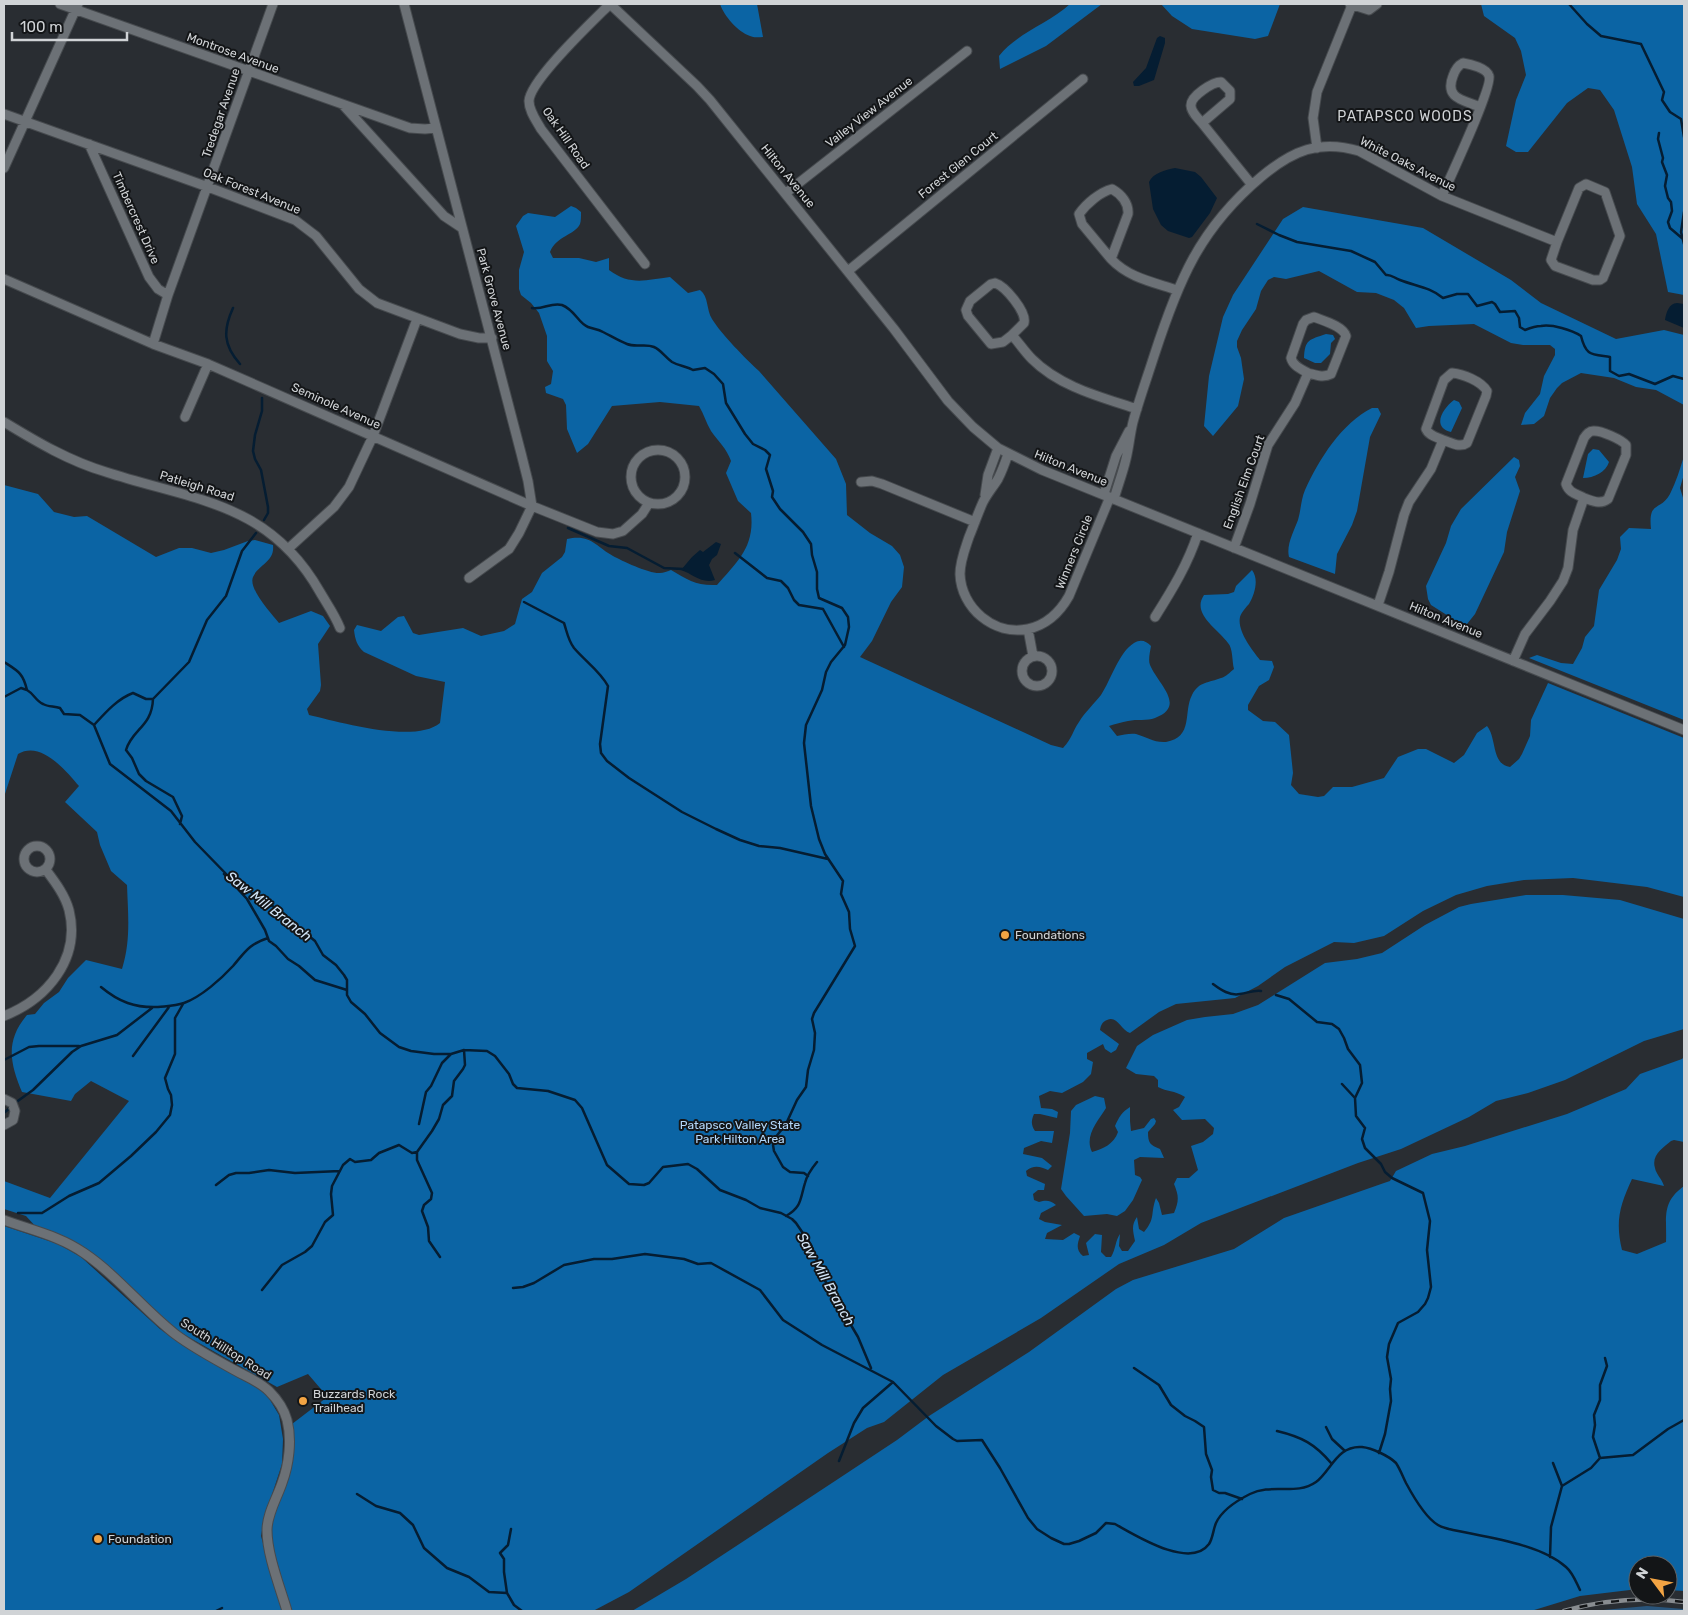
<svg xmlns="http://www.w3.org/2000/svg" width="1688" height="1615" viewBox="0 0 1688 1615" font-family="Rubik,sans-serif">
  <rect width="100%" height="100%" fill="#292d32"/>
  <!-- green -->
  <path fill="#29557c" d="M1647 1606 1684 1609V1611H1592Z"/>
  <!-- forest -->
  <path fill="#0b64a4" d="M720 4H757L763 37C759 37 754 38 750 36 738 32 724 16 720 4Z
    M1070 4H1102L1046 46 1000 69 999 56C1017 33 1048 24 1070 4Z
    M1161 4H1280L1268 36 1255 39 1192 29 1172 16Z
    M1481 4H1684V295L1668 292 1656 234 1637 204 1632 167 1614 110 1600 90 1588 88 1567 103 1528 152H1516L1506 146 1516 100 1526 75 1521 51 1515 38 1484 16Z
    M571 206 576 208 581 212C581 216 581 221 580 224 575 235 556 236 550 252L553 258H579L596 262 609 258V270C630 286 646 280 670 277L688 293 700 290C709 297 706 309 712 319 722 335 745 358 759 371L836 459 846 484 847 515 870 533 892 546 900 555 904 567 902 587 891 602 872 641 860 657 1051 745 1063 748C1073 737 1072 732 1079 722 1085 712 1094 704 1101 695 1111 680 1119 652 1134 643 1141 639 1146 641 1151 646 1150 652 1148 660 1150 665 1158 684 1187 706 1155 718 1147 721 1137 719 1128 721 1122 722 1115 724 1109 726L1117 736C1123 735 1130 733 1136 734 1147 737 1154 743 1166 742 1194 737 1183 712 1192 695 1199 681 1209 683 1221 678 1226 677 1230 672 1234 669 1232 662 1233 648 1228 643 1218 629 1191 614 1204 595L1228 594 1234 592 1236 586 1252 570C1259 579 1255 594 1249 604 1246 607 1241 613 1240 617 1237 631 1252 650 1260 660L1272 661 1274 667 1269 680 1259 686 1248 705V710L1263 721 1275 722 1289 735 1293 773 1291 785 1299 794 1318 797 1324 796 1333 787H1352L1384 778 1398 757 1418 749H1426L1454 763 1464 755 1477 733 1487 726C1497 738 1491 764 1510 767L1519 759 1522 754 1530 736 1531 720 1548 683 1684 738V897L1647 887 1573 878 1524 880 1487 886 1456 895 1423 911 1384 936 1354 943 1334 942 1285 967 1258 986 1235 998 1176 1004 1159 1012 1130 1033C1121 1030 1117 1015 1107 1020 1102 1022 1101 1025 1100 1030L1119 1044 1116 1050 1111 1053 1105 1049 1103 1044 1087 1053V1059L1093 1062 1091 1074 1083 1082 1062 1093 1050 1091 1039 1096 1041 1108 1052 1109 1058 1112 1057 1118 1040 1114H1034C1031 1121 1031 1125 1035 1131H1054L1052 1143 1041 1141 1024 1148 1023 1154 1042 1158 1052 1166 1048 1170C1040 1166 1033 1165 1026 1171L1027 1176 1045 1184 1044 1190H1038L1033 1194 1034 1200 1039 1202C1046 1200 1050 1200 1056 1205L1041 1213 1039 1219 1045 1222 1062 1225 1047 1233 1045 1239 1063 1240 1074 1233 1080 1236C1077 1245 1076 1250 1083 1256L1089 1255 1086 1243 1095 1234 1102 1235 1101 1252 1106 1257H1111C1116 1249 1115 1241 1120 1234L1119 1246 1122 1251H1128L1135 1241C1133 1231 1131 1225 1137 1217L1139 1229 1144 1232C1156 1218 1150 1214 1156 1198L1159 1203 1162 1215 1174 1213C1179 1201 1179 1196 1174 1184L1177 1178H1189L1198 1170 1191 1146 1203 1142 1213 1134 1214 1128 1205 1119 1182 1120 1173 1110 1179 1107 1185 1097C1174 1090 1167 1092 1158 1087V1080L1154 1076 1136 1074 1126 1068 1137 1046 1153 1035 1187 1020 1205 1017 1233 1014 1258 1005 1325 963 1357 959 1382 953 1425 925 1459 907 1471 904 1526 895H1563L1620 900 1684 919V1029L1644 1041 1565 1080 1528 1093 1496 1101 1469 1117 1401 1149 1358 1163 1201 1223 1164 1245 1119 1264 1041 1318 943 1375 884 1422 867 1428 828 1453 629 1592 593 1611H291L270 1537 275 1503 292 1424 326 1398 320 1388 308 1374 277 1387 176 1330 121 1279 95 1256 75 1242 37 1228 26 1216 4 1209V1181L50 1198 129 1101 91 1081 75 1094 71 1101 22 1092C10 1063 5 1041 27 1015L35 1014 44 1003 59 992 68 978 86 960 122 969C131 941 128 914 127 885L111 871 100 845 97 832 65 802 79 786C66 771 41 740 18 754L4 797V485L38 494 54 512 74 517 87 516 156 557 179 548H192L211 553 224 550 248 541 255 540 273 545C275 562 259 564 253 577 248 589 272 614 279 623L311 611 323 616 330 626 318 644 321 685 320 691 307 709 309 715C339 722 415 744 440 723L445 682 416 676 364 652C357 646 355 639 354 630L357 625 381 631 398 617 404 616 413 633 419 635 463 628 481 636 504 631 515 624 522 599 532 592 542 573 562 557 565 552 567 539C591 534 595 546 613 556 622 561 650 574 660 573 663 573 668 571 671 570 688 580 696 586 717 585 737 562 755 547 751 513L738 501 726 473 731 461C727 449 718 441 711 431 706 423 704 414 699 406L660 402 612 406 588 444 577 453 567 429 566 405 563 399 546 393 545 387 551 384 553 371 547 361V336L539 313 531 303 521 295 519 289V270L524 252 516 226 523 216 528 213 555 217Z
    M1303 207 1423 228 1511 280 1541 303 1616 339 1664 330 1684 335V405L1656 390 1636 387 1614 378 1581 373 1562 383 1557 388 1550 398 1544 416 1534 424 1521 425 1525 413 1540 394 1544 376 1555 355V349L1550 345H1523L1511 343 1474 324 1429 326 1416 328 1404 308 1394 300 1376 293 1357 292 1319 271 1286 279 1274 277 1268 280 1261 291 1256 309 1242 330 1237 341V347L1241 358 1244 379 1238 406 1213 436 1204 426 1209 376 1223 317 1233 295 1283 219Z
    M1326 334 1333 335 1335 339 1331 343 1330 354 1321 363H1315L1304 358C1305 339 1309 340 1326 334Z
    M1454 400 1459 402 1462 408 1451 432C1431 427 1443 408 1454 400Z
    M1372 408H1378L1381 414 1370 437 1357 511 1352 525 1337 554 1335 574 1289 557C1286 545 1294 531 1298 520 1301 510 1301 499 1305 490 1319 459 1342 423 1372 408Z
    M1593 449 1599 450 1609 462C1606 472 1594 478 1583 478L1588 454Z
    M1684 456V474L1680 488 1684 501V720L1529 658 1537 655 1561 663 1573 664 1582 648 1585 637 1594 626 1599 590 1617 560 1621 549 1620 537 1629 528 1651 529C1648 500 1660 512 1670 494 1676 482 1680 469 1684 456Z
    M1514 457 1519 460 1520 466 1515 477 1520 491 1507 532 1504 552 1475 614 1467 624H1461L1431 605 1428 599 1426 586 1446 543 1451 526 1461 509Z
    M1684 1057V1142L1674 1140 1671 1141C1663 1148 1651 1155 1655 1168 1656 1174 1662 1179 1664 1186L1632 1179C1620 1205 1615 1221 1622 1250L1637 1254 1666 1242C1667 1217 1661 1203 1684 1186V1591L1668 1590V1565H1638V1589L1580 1596 1531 1611H632L686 1579 835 1481 897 1440 929 1416 1029 1352 1116 1289 1133 1280 1234 1249 1284 1218 1384 1183 1390 1181 1396 1171 1432 1154 1465 1146 1567 1114 1626 1089 1640 1074 1682 1059Z
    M1095 1096 1104 1098 1106 1108C1098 1121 1084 1136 1092 1152 1103 1149 1114 1144 1118 1132L1115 1126C1119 1117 1122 1112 1130 1107V1121L1131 1131 1144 1128 1151 1119 1154 1118 1156 1121 1155 1124 1148 1132C1148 1143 1150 1145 1160 1149L1164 1158 1140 1157 1134 1160 1135 1175 1140 1177 1142 1180 1133 1200 1125 1211 1117 1216 1107 1214 1084 1216 1066 1196 1061 1189 1070 1133 1071 1111 1076 1105Z
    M4 1226 58 1244 81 1257 160 1329 181 1344 255 1385 267 1395 279 1415 283 1439 282 1464 264 1519 261 1536 282 1611H4Z"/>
  <!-- water -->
  <path fill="#051d32" d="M1160 36 1165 38V43L1154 80 1139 86H1134L1133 82 1146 68 1157 38Z
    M1175 168 1195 172 1201 177 1217 198 1210 213 1192 237 1189 238 1168 231 1161 225 1153 209 1149 182C1153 173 1165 170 1175 168Z
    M1677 303 1684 304V328L1665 320C1666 313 1669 303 1677 303Z
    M716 542 721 544 717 555 712 559 709 565 715 580C701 584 693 574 681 570L692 557 700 550 703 552Z"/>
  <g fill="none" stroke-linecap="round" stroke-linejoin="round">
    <!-- stream -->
    <path stroke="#051d32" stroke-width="2.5" d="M1569 4 1587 24 1601 36 1641 44 1664 92 1662 100 1670 112 1681 119 1684 137
      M1659 133 1658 139 1663 158 1662 162 1667 175 1665 186 1668 198 1671 202 1672 211 1668 222 1670 228 1683 239
      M1684 212 1681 232 1684 244
      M1257 224 1279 235 1297 242 1351 251 1375 262 1386 275C1391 274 1394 278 1400 280 1415 286 1430 287 1443 298L1457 294H1468L1477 306 1492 302 1495 304 1500 312 1515 311 1519 318 1520 327 1525 330C1530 328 1535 326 1541 326 1552 324 1572 330 1581 336 1586 356 1591 354 1610 357V371L1619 376 1629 374 1655 384 1673 376 1684 379
      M233 308C223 330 223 345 240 364
      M532 308C543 310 551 302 562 305 575 310 578 323 588 327 593 329 598 329 603 332 611 336 619 341 627 344 636 348 645 343 654 347 661 350 665 357 672 362 679 366 686 366 693 370L705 368 714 374 723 384 726 403 745 434 753 444 765 450 770 455 766 469 773 491 772 497 780 509 803 532 811 544 812 555 817 572V589L819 598 842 608 848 617 849 627 845 645 831 662 826 672 822 690 806 725 804 743 811 806 819 839 825 854 843 881 841 894 849 912 850 929 855 946 814 1013 812 1019 815 1033 814 1050 808 1070 806 1087 797 1100 786 1124 775 1138 773 1145 774 1151 783 1167 790 1172 804 1173 808 1176
      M262 398V411L255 435 253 451 255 459 261 470 268 507V513L264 520
      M568 528 609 546 627 548 664 568 683 569
      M735 553 767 578 781 581 788 588 794 600 799 605 823 609 844 647
      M524 602 564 623C567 632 568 640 574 648 585 661 600 671 608 686L600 744 601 753 607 761 629 778 682 812 716 829 740 840 759 846 780 848 828 859
      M4 662C18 671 23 673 27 690 34 694 36 701 43 704 48 707 54 706 60 708L64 714 80 715 94 725 110 764 171 811 195 842 232 880 274 907 315 941 323 955 336 965 344 975 347 980V995L351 1002 365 1014 380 1033 399 1047 411 1051 434 1054H451L464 1050 487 1051 495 1056 509 1074 513 1084 517 1088 548 1091 575 1100 582 1108 607 1165 629 1184 644 1185 649 1183 663 1167 688 1164 697 1169 720 1190 746 1200 760 1208 781 1213 792 1219 796 1223 811 1245 824 1279 858 1337 871 1368
      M4 697 21 688 27 690
      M94 725C105 713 117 699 133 693L146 699H153
      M180 824 182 816 173 797 146 781 139 774 132 758 126 750C132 729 152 727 153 699L189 662 207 620 226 596 242 551 256 533
      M224 874 247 899 265 930 269 941 276 946 288 959 299 966 315 980 347 990
      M1213 984C1221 990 1230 996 1240 994 1248 993 1253 990 1261 991
      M101 987C119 1002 135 1008 158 1007 167 1006 175 1006 184 1003 201 997 221 979 233 966 245 952 249 944 268 938
      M1276 995 1289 999 1317 1022 1332 1024 1339 1029 1344 1038 1348 1049 1360 1065 1362 1083 1355 1098
      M133 1056 169 1007
      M4 1060 29 1047 39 1046H79
      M1342 1084 1355 1098 1356 1116 1365 1128 1362 1139 1365 1148 1381 1164 1385 1172 1392 1178 1423 1193 1430 1221 1427 1250 1431 1287 1428 1298 1425 1304 1418 1312 1398 1323 1389 1344 1387 1357 1391 1379 1390 1389 1391 1401 1385 1434 1379 1453
      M15 1103 33 1090 72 1052 81 1046 117 1035 152 1008
      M5 1112 11 1107
      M419 1124 426 1092 431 1086 442 1063 451 1054
      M216 1185 229 1175 236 1173H249L269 1170 295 1173 340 1171
      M18 1213H42L69 1196 99 1183 131 1156 156 1132 170 1115 172 1105 171 1095 168 1089 165 1078 175 1054V1018L183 1004
      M786 1216C802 1207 800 1199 805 1183 807 1175 812 1168 817 1162
      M440 1257 429 1241 428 1227 422 1211 424 1205 431 1199 432 1193 417 1160V1152L432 1131 439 1119 443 1105 452 1096 454 1081 463 1069 465 1065 464 1050
      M513 1288 523 1287 534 1283 564 1265 594 1259H612L645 1254 684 1259 698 1264 711 1263 760 1290 783 1320 822 1345 893 1382 936 1426 953 1439 957 1441 982 1440 1000 1468 1028 1518 1037 1529 1051 1538 1064 1544H1069L1079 1541 1096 1533 1106 1523 1115 1524C1135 1535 1190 1570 1209 1544 1213 1538 1213 1530 1216 1523 1222 1510 1238 1500 1250 1494 1272 1483 1296 1496 1316 1482 1331 1471 1337 1445 1362 1447 1372 1448 1389 1456 1396 1463 1400 1469 1403 1477 1406 1483 1413 1496 1426 1518 1438 1525 1441 1527 1446 1528 1449 1529 1484 1537 1539 1543 1566 1567 1573 1573 1576 1582 1580 1590
      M262 1290 282 1265 305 1252 312 1246 325 1222 333 1215 331 1194 332 1186 343 1165 350 1159 355 1162 371 1160 379 1153 399 1145 412 1153 417 1152
      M1134 1368 1159 1385 1171 1405 1185 1416 1195 1421 1204 1427 1206 1454 1212 1470 1211 1477 1213 1490 1219 1493H1225L1242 1499
      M1326 1427 1332 1439 1345 1451
      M1277 1431C1302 1437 1315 1444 1331 1463
      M1600 1458 1593 1437 1595 1425 1594 1415 1600 1400V1385L1607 1366 1605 1358
      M839 1461 854 1423 863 1408 893 1382
      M1553 1463 1562 1486
      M357 1494 376 1506 400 1513 413 1525 424 1548 447 1568 469 1577 489 1592 507 1593 514 1605 522 1611
      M1550 1557 1551 1527 1562 1486 1591 1468 1600 1458 1633 1455 1668 1429 1684 1420
      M507 1593 504 1572V1559L500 1553 508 1545 511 1529
      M216 1611 222 1608"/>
    <defs>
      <path id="minor" d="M60 4 410 128 425 129 435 128
        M404 4 521 453 528 481 532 506 519 533 509 549 469 578
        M610 4 697 86 710 100 894 329 948 401 973 427 998 448 1042 470 1684 730
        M610 4C593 21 530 80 529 101 529 111 536 120 541 129L645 264
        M1350 4 1369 10 1377 4
        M344 106 444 216 462 228
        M4 114 208 187 295 220 316 236 359 289 377 303 460 334 479 338H492
        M1202 123C1198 118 1191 112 1191 106 1190 96 1213 82 1221 82L1230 91V99L1202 123 1252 185
        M89 144 149 277 158 289 168 295
        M1317 148 1313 118 1317 92 1352 5
        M4 168 78 4
        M786 193 967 51
        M1442 196C1449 180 1493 86 1489 76 1487 68 1470 64 1463 63 1457 66 1455 70 1453 76 1444 99 1464 100 1480 107
        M1111 259 1082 224 1079 214C1086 204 1100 192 1112 189 1121 194 1129 203 1128 214L1111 259C1129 278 1153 282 1177 290
        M848 271 1083 79
        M4 279 153 344 208 364 532 506 597 532 613 534 623 531 642 514 649 503
        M1012 335 1003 342 991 344 968 316 966 310 970 301 991 284 995 283C1005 286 1027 312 1024 323L1012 335C1019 343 1025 352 1032 359 1060 387 1101 397 1137 409
        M153 344 168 295 273 4
        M185 417 208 364
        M4 422C37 442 69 461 106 472 195 501 269 502 320 592 327 604 335 615 340 628
        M631 477a27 27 0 1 1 54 0a27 27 0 1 1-54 0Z
        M1008 454C1005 463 1002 471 998 479 993 487 987 494 983 502 978 513 974 525 969 537 965 549 960 561 960 574 961 608 994 636 1028 629 1046 625 1060 612 1069 596L1110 497
        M861 482 872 481 882 484 975 522
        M1104 494 1116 456 1129 431
        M985 495 988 475 998 448
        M1114 499C1118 485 1123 472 1126 459 1129 447 1130 434 1133 422 1139 400 1147 378 1154 356 1178 282 1199 229 1261 177 1292 151 1319 139 1359 151L1442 196 1557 242 1579 188 1586 184 1605 192 1620 236 1603 278 1600 280H1593L1555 266 1551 260 1557 242
        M289 548 334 507 349 487 373 436 417 319
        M1234 548 1250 504 1268 445 1295 403 1308 373C1301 369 1293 366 1291 358L1303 324 1306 320 1314 317C1324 321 1343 326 1346 336L1331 374C1323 378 1316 375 1308 373
        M1378 605 1389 572 1404 515 1409 502 1431 469 1443 440C1437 437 1429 436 1426 429L1444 380 1452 373C1463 374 1481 381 1487 391L1486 396 1467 443C1460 448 1452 443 1443 440
        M1155 617C1172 590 1188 564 1198 533
        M1028 629 1033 656
        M1022 671a15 15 0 1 1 30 0a15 15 0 1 1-30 0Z
        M1513 661 1525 634 1550 601 1563 581 1568 568 1573 530 1584 498C1577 494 1569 493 1566 484L1584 438C1587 434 1589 431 1593 431 1601 430 1622 440 1626 445V455L1608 499C1600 505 1593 501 1584 498
        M24 859a13 13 0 1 1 26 0a13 13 0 1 1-26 0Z
        M4 1016C47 999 81 959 69 910 65 895 55 882 46 870
        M4 1099 12 1103 15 1111 13 1120 4 1125
        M4 1220C31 1230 60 1236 84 1253 118 1276 143 1309 175 1334 195 1349 218 1361 240 1373 250 1378 261 1383 269 1391 277 1399 284 1409 287 1420 292 1440 289 1464 282 1483 277 1498 267 1514 267 1530 267 1555 280 1587 287 1611"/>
    </defs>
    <!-- minor casing -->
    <use href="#minor" stroke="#464a4e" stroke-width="11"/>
    <!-- minor -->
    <use href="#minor" stroke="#6c7176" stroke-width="9"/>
    <defs>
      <path id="rail" d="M1564 1611C1603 1600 1644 1597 1684 1602"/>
    </defs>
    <!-- rail casing -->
    <use href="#rail" stroke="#888c90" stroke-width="4.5"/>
    <!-- rail -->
    <use href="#rail" stroke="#131517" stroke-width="2.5" stroke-dasharray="8" stroke-linecap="butt"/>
  </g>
  <!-- markers -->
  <g fill="#f3a443" stroke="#131517" stroke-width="2">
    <circle cx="1005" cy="935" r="5"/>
    <circle cx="303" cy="1401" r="5"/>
    <circle cx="98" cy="1539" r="5"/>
  </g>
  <g text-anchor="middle" stroke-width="4" stroke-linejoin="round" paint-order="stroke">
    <!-- street labels -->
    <g font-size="12" fill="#d0d3d6" stroke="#131517">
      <text transform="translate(233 53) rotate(20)" y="4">Montrose Avenue</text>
      <text transform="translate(869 112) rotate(-38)" y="4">Valley View Avenue</text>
      <text transform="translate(221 113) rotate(-71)" y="4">Tredegar Avenue</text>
      <text transform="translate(566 138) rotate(55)" y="4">Oak Hill Road</text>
      <text transform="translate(1408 164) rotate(27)" y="4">White Oaks Avenue</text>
      <text transform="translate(958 165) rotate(-39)" y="4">Forest Glen Court</text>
      <text transform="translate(788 176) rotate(51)" y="4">Hilton Avenue</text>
      <text transform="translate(252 191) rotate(22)" y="4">Oak Forest Avenue</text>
      <text transform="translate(136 218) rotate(66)" y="4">Timbercrest Drive</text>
      <text transform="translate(494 299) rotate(75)" y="4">Park Grove Avenue</text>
      <text transform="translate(336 406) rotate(24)" y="4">Seminole Avenue</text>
      <text transform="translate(1071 468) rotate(22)" y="4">Hilton Avenue</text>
      <text transform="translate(1244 482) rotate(-70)" y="4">English Elm Court</text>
      <text transform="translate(197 486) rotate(17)" y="4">Patleigh Road</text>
      <text transform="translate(1074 552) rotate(-68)" y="4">Winners Circle</text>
      <text transform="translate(1446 620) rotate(22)" y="4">Hilton Avenue</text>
      <text transform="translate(226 1349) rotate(32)" y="4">South Hilltop Road</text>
    </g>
    <!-- poi labels -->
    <g font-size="12" fill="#d0d3d6" stroke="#131517" text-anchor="start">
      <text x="1015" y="939">Foundations</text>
      <text x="313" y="1398">Buzzards Rock<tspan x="313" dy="14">Trailhead</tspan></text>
      <text x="108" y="1543">Foundation</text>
    </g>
    <!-- park labels -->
    <g font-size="12" fill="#b3d8fb" stroke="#131517">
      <text x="740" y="1129">Patapsco Valley State<tspan x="740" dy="14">Park Hilton Area</tspan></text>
    </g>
    <!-- neighbourhood labels -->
    <g font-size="14" letter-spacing="1" fill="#d0d3d6" stroke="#131517">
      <text x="1405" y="121">PATAPSCO WOODS</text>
    </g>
    <!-- water labels -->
    <g font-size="14" font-style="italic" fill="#d4e7f9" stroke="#131517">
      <text transform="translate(269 906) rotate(38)" y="5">Saw Mill Branch</text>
      <text transform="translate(826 1279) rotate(61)" y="5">Saw Mill Branch</text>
    </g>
  </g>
  <!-- border -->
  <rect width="1688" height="1615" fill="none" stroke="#d0d3d6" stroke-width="10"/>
  <!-- north arrow -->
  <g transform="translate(1653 1580) rotate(302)"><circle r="24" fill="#131517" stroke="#5f6163"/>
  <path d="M0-4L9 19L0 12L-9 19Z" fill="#f3a443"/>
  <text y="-8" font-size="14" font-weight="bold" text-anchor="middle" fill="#d0d3d6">N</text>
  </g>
  <!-- scale -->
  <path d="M12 32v8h115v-8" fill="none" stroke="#d0d3d6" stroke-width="2.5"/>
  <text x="20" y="32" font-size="15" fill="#d0d3d6" stroke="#131517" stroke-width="4" paint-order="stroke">100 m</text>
</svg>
